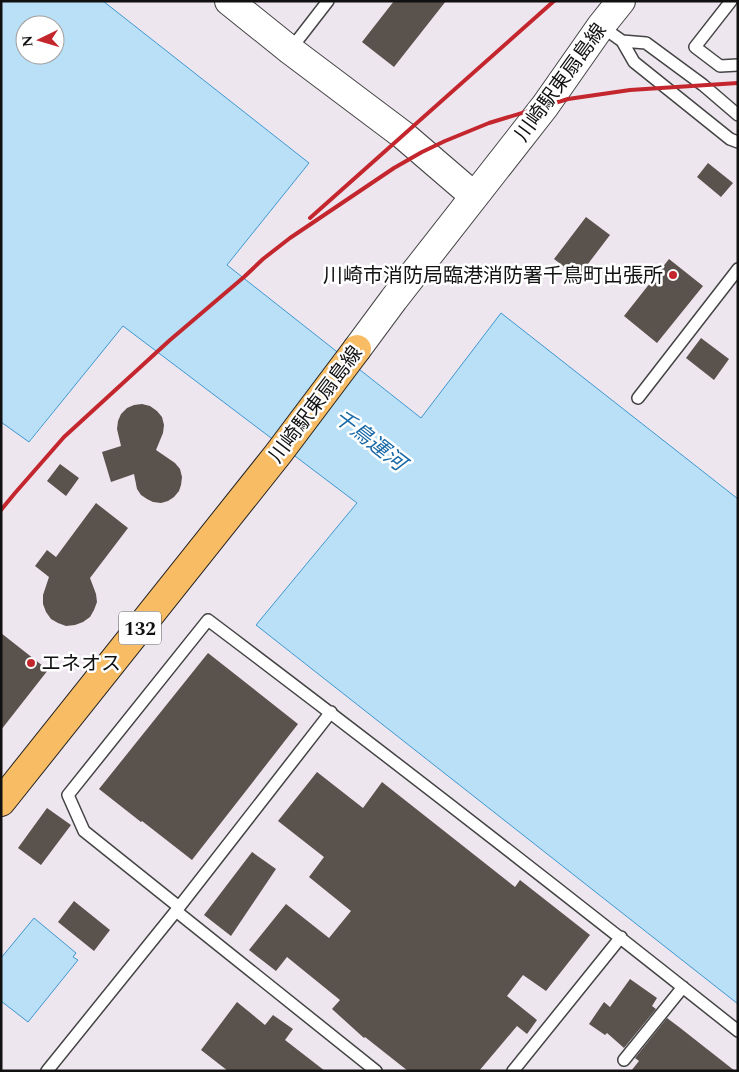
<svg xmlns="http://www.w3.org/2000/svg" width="739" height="1072" viewBox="0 0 739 1072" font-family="Spectral,'Noto Sans JP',serif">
  <rect width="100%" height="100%" fill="#fffdf5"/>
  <!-- industrial -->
  <path fill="#eee6ef" d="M103 1H738V499L501 314 421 418 227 265 309 163Z
    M123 325 357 503 256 625 738 1004V1071H1V422L30 442Z"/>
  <!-- water -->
  <path fill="#b9e0f7" stroke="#3f96cf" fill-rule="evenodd" d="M1 1H103L309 163 227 265 421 418 501 313 738 499V1004L256 625 357 503 123 326 29 442 1 422ZM25 25H55V55H25Z
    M34 918 76 953 73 957 78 960 28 1022 1 1001V958Z"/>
  <!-- building -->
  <path fill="#5a524d" d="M394 1H446L394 67 362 42Z
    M708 163 733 183 721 197 697 177Z
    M586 217 610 235 578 277 554 259Z
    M669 259 703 286 657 343 624 316Z
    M701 338 729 359 714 380 686 358Z
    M142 404 150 406 157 411 162 417 164 425 163 433 156 450 175 463 180 469 182 477 181 485 179 491 174 497 168 501 161 503 153 502 147 499 141 495 137 489 134 474 111 482 102 452 121 446 117 429 118 421 121 414 127 408 134 405Z
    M60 464 79 478 66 496 47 481Z
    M96 503 128 528 90 578 96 594 97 602 94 610 90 617 83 622 75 625 66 626 58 623 51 619 46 612 43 604V595L49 577 35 566 47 550 56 557Z
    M1 633 48 670 1 730Z
    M208 653 298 724 192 860 142 821 141 822 99 789Z
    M317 772 363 808 382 782 515 887 520 880 590 935 546 991 523 975 507 996 537 1020 527 1034 517 1026 479 1071H408L365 1037 364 1038 332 1009 340 1000 287 957 276 971 249 950 286 904 329 938 351 911 309 877 324 857 278 821Z
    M47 808 71 825 41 865 18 848Z
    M252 852 276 869 231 936 204 915Z
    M74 901 110 930 94 951 58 922Z
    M630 979 657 998 652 1006 656 1009 624 1048 607 1033 605 1035 589 1024 604 1002 610 1007Z
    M237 1002 265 1025 273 1015 293 1029 285 1040 325 1071H228L201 1050Z
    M667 1018 679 1027 735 1071H631L639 1061 635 1058Z"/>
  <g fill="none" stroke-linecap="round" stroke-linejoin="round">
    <defs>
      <path id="service" d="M731 1 695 47 720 66 738 65
        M601 26 622 41 634 62 730 139 738 142
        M622 41 646 43 703 85 738 115
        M290 50 328 1
        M638 398 738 269
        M179 907 84 831 68 795 208 620C387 755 563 892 738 1031
        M176 911 376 1071
        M624 1060 683 987
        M47 1071 176 911 331 712
        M513 1071 621 937"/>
      <path id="tertiary" d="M229 1 290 50 403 135 474 196
        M357 349 394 299 545 106 601 26 621 1"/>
      <path id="trunk" d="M1 802 278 454 357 349"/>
    </defs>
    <!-- service casing -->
    <use href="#service" stroke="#444" stroke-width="14"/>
    <!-- tertiary casing -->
    <use href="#tertiary" stroke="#444" stroke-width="30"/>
    <!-- trunk casing -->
    <use href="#trunk" stroke="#222" stroke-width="30"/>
    <!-- service -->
    <use href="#service" stroke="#fff" stroke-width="11"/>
    <!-- tertiary -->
    <use href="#tertiary" stroke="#fff" stroke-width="28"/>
    <!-- trunk -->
    <use href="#trunk" stroke="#f7bc64" stroke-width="28"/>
    <!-- rail -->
    <path stroke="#c4262e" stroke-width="4" d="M310 218 554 1
      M1 510 15 493 64 437 170 340 244 277 263 259 290 238 394 168 422 152 445 141 489 123 568 99 630 90 738 83"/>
  </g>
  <!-- markers -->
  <g fill="#c4262e" stroke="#fff" stroke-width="2">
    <circle cx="673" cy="275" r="5"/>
    <circle cx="31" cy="663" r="5"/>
  </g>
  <g text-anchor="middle" stroke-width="5" stroke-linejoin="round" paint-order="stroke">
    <!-- shield labels -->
    <rect fill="#fff" stroke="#585858" stroke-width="1" x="119" y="611.5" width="42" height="33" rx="4"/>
    <g font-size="19" font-weight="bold" fill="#111">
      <text x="140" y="635">132</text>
    </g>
    <!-- street labels -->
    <g font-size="20" fill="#111" stroke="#fff">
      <text transform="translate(560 82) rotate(-54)" y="7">川崎駅東扇島線</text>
      <text transform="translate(315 404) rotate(-53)" y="7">川崎駅東扇島線</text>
    </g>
    <!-- poi labels -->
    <g font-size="20" fill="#111" stroke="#fff" text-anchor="end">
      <text x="663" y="282">川崎市消防局臨港消防署千鳥町出張所</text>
      <text x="41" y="670" text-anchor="start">エネオス</text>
    </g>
    <!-- water labels -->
    <g font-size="21" font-style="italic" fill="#1768a6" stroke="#fff">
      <text transform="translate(370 440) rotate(38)" y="7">千鳥運河</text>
    </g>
  </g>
  <!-- border -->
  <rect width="739" height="1072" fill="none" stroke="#111111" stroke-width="5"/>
  <!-- north arrow -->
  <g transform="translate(40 40) rotate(265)"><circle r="24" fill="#ffffff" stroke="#a0a0a0"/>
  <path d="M0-4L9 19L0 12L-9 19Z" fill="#c4262e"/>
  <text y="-8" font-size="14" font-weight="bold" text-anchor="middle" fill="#111111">N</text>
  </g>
</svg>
